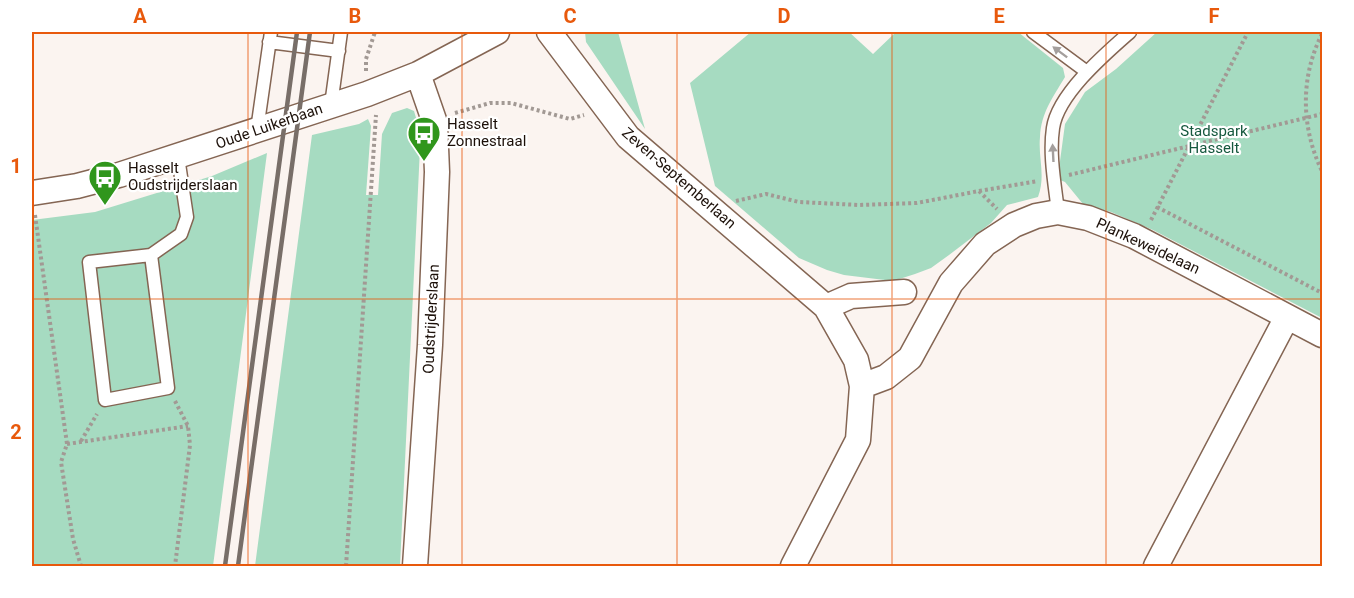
<svg xmlns="http://www.w3.org/2000/svg" width="1354" height="598" viewBox="0 0 1354 598" font-family="Roboto,sans-serif">
  <rect width="100%" height="100%" fill="#fbf4f0"/>
  <!-- green -->
  <path fill="#a6dbc1" d="M585 32H618L645 129 586 42Z
    M751 32H849L873 54 896 32H1018L1063 68 1065 77C1053 97 1041 113 1040 137 1038 159 1046 175 1038 197L1007 205 991 223 949 255 931 268 915 274 893 281 844 275 827 270 799 258 715 186 690 83Z
    M1157 32H1322V318L1153 230 1111 212 1083 204 1065 182 1055 178 1060 161 1065 124 1085 92 1116 69Z
    M407 108 414 111 419 128 420 148 400 566H255L312 135 359 124 368 119 371 126 366 195H378L382 134 392 113Z
    M267 153 213 566H32V220L95 212 212 176Z"/>
  <g fill="none" stroke-linecap="round" stroke-linejoin="round">
    <defs>
      <path id="lane" d="M1033 32 1087 72
        M269 42 339 51
        M331 105 341 32
        M257 130 271 32
        M1058 212C1055 185 1049 155 1053 128 1058 94 1105 54 1130 32
        M151 255 168 388 105 400 89 262 151 255 181 234 187 217 178 157"/>
      <path id="street" d="M549 32 628 137 826 307 856 360 862 386 858 440 793 566
        M32 193 77 186 119 175 367 94 418 74 497 32
        M826 307 851 296 904 292
        M862 386 886 377 910 358 951 283 985 244 1014 225 1036 216 1058 212 1088 218 1134 236 1322 335
        M415 566 430 345 437 172 435 123 418 74
        M1156 566 1287 317"/>
    </defs>
    <!-- lane casing -->
    <use href="#lane" stroke="#846553" stroke-width="15"/>
    <!-- street casing -->
    <use href="#street" stroke="#846553" stroke-width="27"/>
    <!-- path -->
    <path stroke="#a29994" stroke-width="4" stroke-dasharray="3 3" stroke-linecap="butt" d="M1322 34C1300 77 1301 128 1322 171
      M366 71V59L375 32
      M455 113 490 103H511L570 119 584 115
      M1069 175 1322 114
      M979 191 1038 181
      M736 201 766 194 799 202 859 205 917 203 979 191 997 209
      M1157 207 1322 293
      M35 215 67 444 61 462 73 539 81 566
      M1151 220 1248 32
      M175 401 188 426 190 445 175 566
      M81 441 97 414
      M67 444 188 426
      M346 566 376 115"/>
    <!-- lane -->
    <use href="#lane" stroke="#fff" stroke-width="12"/>
    <!-- street -->
    <use href="#street" stroke="#fff" stroke-width="24"/>
    <!-- rail -->
    <path stroke="#786e68" stroke-width="4.5" d="M225 566 297 32
      M238 566 310 32"/>
  </g>
  <!-- one-way arrows -->
  <defs><path id="oneway-solid" d="M-6-.8H1V-3.2L6.5 0L1 3.2V.8H-6Z" transform="scale(1.5)"/></defs>
  <g fill="#a49f9d">
    <use href="#oneway-solid" transform="translate(1060 52) rotate(-143)"/>
    <use href="#oneway-solid" transform="translate(1053 153) rotate(-93)"/>
  </g>
  <!-- grid -->
  <path fill="none" stroke="#e8590c" stroke-width="1.5" stroke-opacity="0.55" d="M248 32V566M462 32V566M677 32V566M892 32V566M1106 32V566M32 299H1322"/>
  <!-- icons -->
  <defs>
    <symbol id="bus-pin" viewBox="-11 -11 22 30"><path d="M0 17L-7.5 6A9.5 9.5 0 1 1 7.5 6Z" fill="#30961c" stroke="#fff"/><path d="M-5-6H5V4H4V6H2V4H-2V6H-4V4H-5ZM-3.5-4V0h7V-4ZM-3.5 1.2v1.5H-2V1.2ZM2 1.2v1.5H3.5V1.2Z" fill="#fff"/></symbol>
  </defs>
  <g fill-rule="evenodd">
    <use href="#bus-pin" x="405" y="114" width="38" height="52"/>
    <use href="#bus-pin" x="86" y="158" width="38" height="52"/>
  </g>
  <g text-anchor="middle" stroke-width="4.5" stroke-linejoin="round" paint-order="stroke">
    <!-- poi labels -->
    <g font-size="15" fill="#1c1009" stroke="#fff" text-anchor="start">
      <text x="447" y="129">Hasselt<tspan x="447" dy="17">Zonnestraal</tspan></text>
      <text x="128" y="173">Hasselt<tspan x="128" dy="17">Oudstrijderslaan</tspan></text>
    </g>
    <!-- street labels -->
    <g font-size="15" fill="#1c1009" stroke="#fff">
      <text transform="translate(269 126) rotate(-19)" y="5">Oude Luikerbaan</text>
      <text transform="translate(679 178) rotate(41)" y="5">Zeven-Septemberlaan</text>
      <text transform="translate(1148 246) rotate(25)" y="5">Plankeweidelaan</text>
      <text transform="translate(431 319) rotate(-87)" y="5">Oudstrijderslaan</text>
    </g>
    <!-- park labels -->
    <g font-size="15" fill="#15583e" stroke="#fff">
      <text x="1214" y="136">Stadspark<tspan x="1214" dy="17">Hasselt</tspan></text>
    </g>
  </g>
  <!-- border -->
  <rect width="1354" height="598" fill="none" stroke="#ffffff" stroke-width="66"/>
  <rect x="33" y="33" width="1288" height="532" fill="none" stroke="#e8590c" stroke-width="2"/>
  <g font-size="20" text-anchor="middle" font-weight="bold" fill="#e8590c">
    <text x="140" y="23">A</text>
    <text x="355" y="23">B</text>
    <text x="570" y="23">C</text>
    <text x="784" y="23">D</text>
    <text x="999" y="23">E</text>
    <text x="1214" y="23">F</text>
    <text x="16" y="173">1</text>
    <text x="16" y="439">2</text>
  </g>
</svg>
